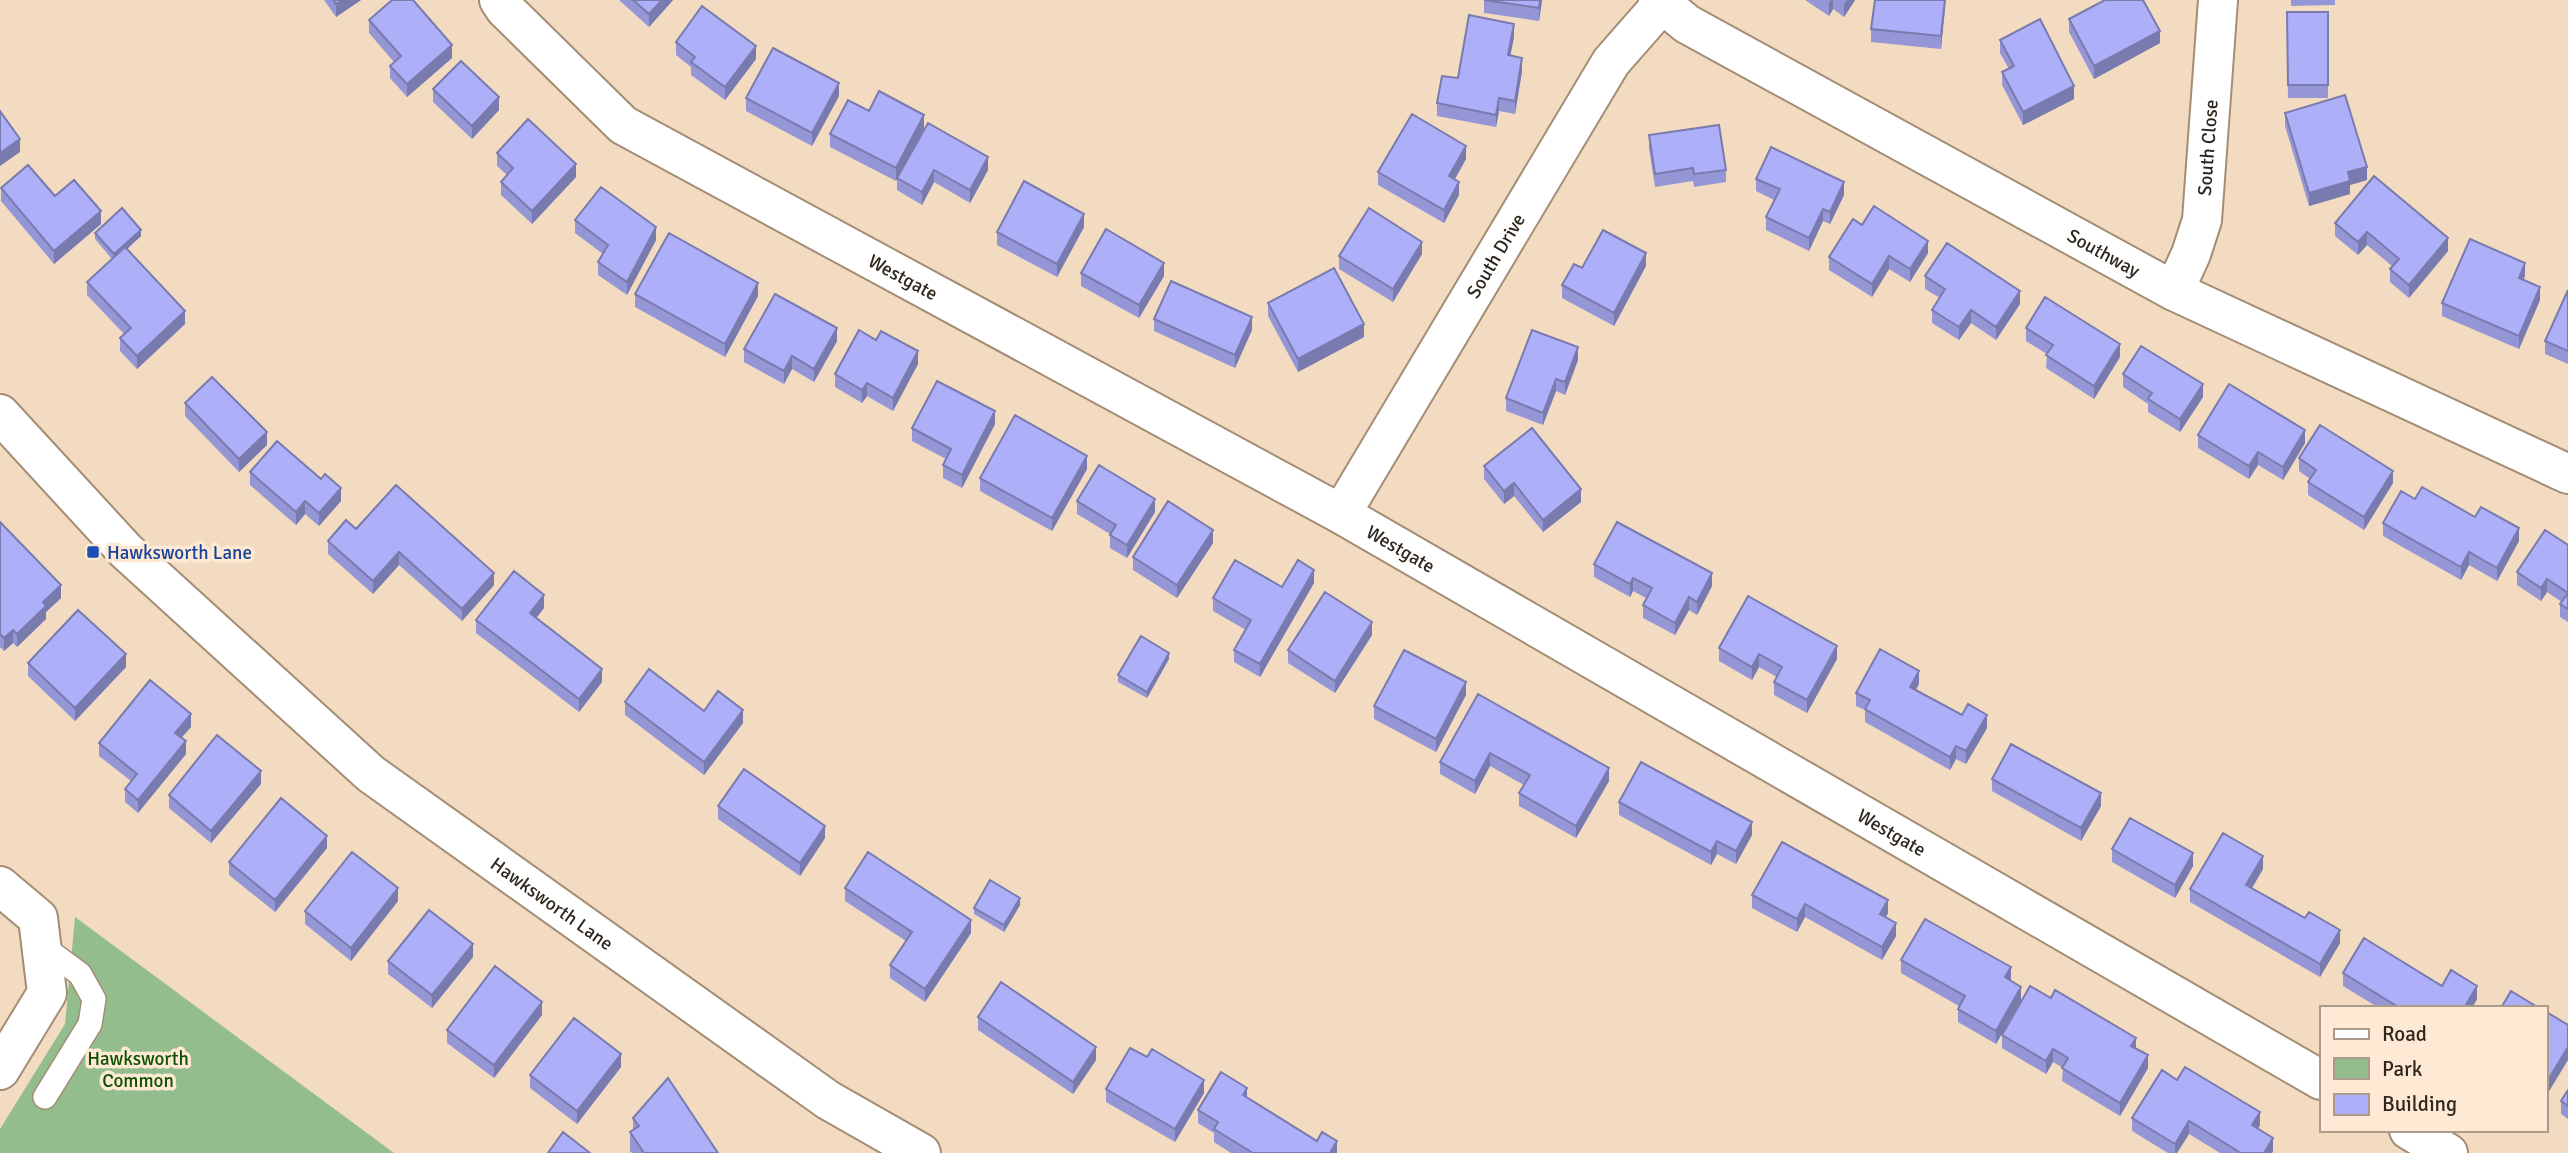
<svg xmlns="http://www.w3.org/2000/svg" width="2568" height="1153" viewBox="0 0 2568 1153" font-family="Signika,sans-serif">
  <rect width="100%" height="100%" fill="#f3dbc1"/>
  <!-- green -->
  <path fill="#94bd8e" d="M75 917 394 1153H0V1129L65 1024Z"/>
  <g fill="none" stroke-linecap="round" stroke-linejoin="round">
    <defs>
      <path id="lane" d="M42 946 80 974 94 999 90 1024 45 1097"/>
      <g id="street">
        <path id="s1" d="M499 0 505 9 623 125 1341 514 2321 1080"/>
        <path id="s2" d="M1658 0 1687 24 2174 291 2568 474"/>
        <path id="s3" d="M2174 291 2191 254 2202 220 2218 0"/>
        <path id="s4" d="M1341 514 1611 62 1661 5"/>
        <path d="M0 886 38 918 47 993 0 1070"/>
        <path d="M2409 1130 2448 1153"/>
      </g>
      <g id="secondary">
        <path id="s5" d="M0 414 126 551 371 774 828 1100 921 1153"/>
      </g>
    </defs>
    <!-- lane casing -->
    <use href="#lane" stroke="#a38d75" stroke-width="26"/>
    <!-- street casing -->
    <use href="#street" stroke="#a38d75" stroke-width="42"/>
    <!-- secondary casing -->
    <use href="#secondary" stroke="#a38d75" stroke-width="42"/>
    <!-- lane -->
    <use href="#lane" stroke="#fff" stroke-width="23"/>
    <!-- street -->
    <use href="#street" stroke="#fff" stroke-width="38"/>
    <!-- secondary -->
    <use href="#secondary" stroke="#fff" stroke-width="38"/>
  </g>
  <!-- wall -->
  <path fill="#9596d5" d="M324 0H361L336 17Z
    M619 0H673L649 27Z
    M1484 0H1542L1539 21 1484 13Z
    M1805 0H1855L1844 17 1833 9 1829 16Z
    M1945 0 1941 49 1871 42V29Z
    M2291 0H2335V5L2291 6Z
    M2287 12H2328V98H2288Z
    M2069 19 2160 43 2094 79 2069 32Z
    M369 20 452 58 407 97 390 78V66L394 62 369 33Z
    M1514 37 1510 56 1522 71 1515 114 1499 111 1496 127 1437 116V103L1458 78Z
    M2000 40 2074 99 2023 125 2002 85V72L2009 69 2000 53Z
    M676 42 756 59 725 100 691 75V67L676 55Z
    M433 89 499 110 472 139 433 102Z
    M839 96 812 146 746 111V98Z
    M869 111 924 128 899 175 928 123 988 170 970 203 934 182 922 205 897 190V178L896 181 830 147V134Z
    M2285 113 2367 180 2350 185V194L2309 206 2285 126Z
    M1649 135 1726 170V182L1694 187 1693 181 1655 187 1649 148Z
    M497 153 576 177 532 224 501 195V182L507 175 497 166Z
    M1466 159 1455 179 1459 195 1444 223 1378 185V172Z
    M1756 179 1844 195 1830 224 1823 221 1809 251 1766 230V217L1774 200 1756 191Z
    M1 188 101 224 54 264 1 201Z
    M575 220 656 240 627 295 598 275V262L603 254 575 233Z
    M2335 223 2448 251 2409 298 2390 282V269L2392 266 2367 245 2358 255 2335 236Z
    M1862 225 1928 253 1910 282 1889 269 1872 297 1829 270V257Z
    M1084 227 1057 277 997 245V232Z
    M95 233 141 236 127 249 185 324 137 369 120 351V338L124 334 87 295V282L112 259 95 239Z
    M1422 254 1393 302 1339 269V256Z
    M1646 266 1614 326 1562 298V285L1582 268Z
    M1081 273 1164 276 1139 318 1081 286Z
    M1925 276 2020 304 1996 340 1971 323 1959 340 1932 323V310L1940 298 1925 289Z
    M2525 276 2523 280 2540 300 2519 349 2442 316V303Z
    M2568 290V364L2545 354V341Z
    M635 294 758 296 725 357 635 307Z
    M1268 303 1364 337 1298 372 1268 316Z
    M1154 319 1252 330 1235 368 1154 331Z
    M2026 328 2120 357 2094 399 2046 368 2047 354 2026 341Z
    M837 341 814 382 792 369 784 384 744 362V349Z
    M1578 360 1565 395 1556 391 1543 425 1506 411V398Z
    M918 364 893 411 867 396 862 403 835 387V374Z
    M2123 374 2203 397 2180 432 2148 412V404L2123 387Z
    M185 403 267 445 239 472 185 416Z
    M995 424 962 488 943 478V465L946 459 912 441V428Z
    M2198 435 2305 443 2283 480 2258 465 2249 479 2198 448Z
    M2299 458 2393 483 2364 530 2308 495V482L2310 479 2299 471Z
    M1484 466 1581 502 1543 532 1514 496 1504 504 1484 479Z
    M1087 469 1052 531 980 491V478Z
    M250 472 321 479 341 501 319 526 305 514 296 525 250 485Z
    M1077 501 1155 512 1127 558 1110 548V534L1077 514Z
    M0 522 61 598 46 612V619L17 647 13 643 4 651 0 647Z
    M2383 523 2519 541 2497 581 2469 565 2461 580 2383 536Z
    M356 529 494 585 462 621 399 565 373 594 328 554V541Z
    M1213 543 1177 598 1133 570V557Z
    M2568 545V622L2560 617V604L2562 602 2547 592 2541 601 2517 585V572Z
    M1594 564 1712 586 1697 615 1689 610 1675 635 1643 618V605L1646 598 1633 591 1630 597 1594 577Z
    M1314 583 1260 677 1234 662V650L1246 630 1213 611V598Z
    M544 608 536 618 602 682 579 712 476 633V620Z
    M1372 635 1335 693 1288 663V650Z
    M1719 648 1837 659 1807 713 1774 695V682L1777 677 1759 667 1752 680 1719 661Z
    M1169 659 1147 698 1118 682V675Z
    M28 663 126 667 75 721 28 676Z
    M1919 684 1916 690 1987 728 1966 764 1956 759 1950 770 1865 722V710L1856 706V693Z
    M1478 694 1609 781 1576 838 1519 806V793L1524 785 1490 766 1475 794 1440 774V762Z
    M1466 695 1436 752 1374 719V706Z
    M625 702 704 711 743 723 704 775 625 715Z
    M191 727 181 738 186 754 138 813 125 802V789L131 781 99 756V743Z
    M1992 779 2101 806 2081 841 1992 791Z
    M261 784 211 843 169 808V795Z
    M1619 802 1752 835 1736 864 1717 854 1711 865 1619 815Z
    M718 806 825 838 800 876 718 819Z
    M327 848 275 912 229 875V862Z
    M2112 849 2193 866 2175 898 2112 862Z
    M2263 869 2252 888 2340 943 2320 977 2190 902V889Z
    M845 888 971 933 925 1002 890 978V965L906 941 845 901Z
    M1752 895 1888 913 1886 917 1896 936 1882 960 1805 917 1797 932 1752 908Z
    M398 901 351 961 305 924V911Z
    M1020 905 1004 932 974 914V908Z
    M473 957 432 1008 388 974V961Z
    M1901 960 2021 1000 1996 1044 1958 1022V1009L1959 1006 1901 973Z
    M2343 973 2477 999 2472 1008H2379L2343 986Z
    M542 1015 494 1078 447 1043V1030Z
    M978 1017 1096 1060 1073 1094 978 1030Z
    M2002 1035 2136 1049 2148 1068 2120 1116 2062 1081 2063 1068 2053 1062 2046 1074 2002 1048Z
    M621 1067 577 1124 530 1088V1075Z
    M2177 1080 2260 1125 2258 1129 2273 1151 2272 1153H2220L2189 1134 2177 1153H2168L2132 1131V1118Z
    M1106 1089 1204 1093 1175 1142 1106 1102Z
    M2568 1090V1119L2561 1114V1101Z
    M1247 1098 1337 1153H1231L1214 1142V1133L1198 1123V1110Z
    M633 1118 718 1153H632L630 1151V1132L633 1130Z"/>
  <!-- shaded-wall -->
  <path fill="#797aae" d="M342 0H361L336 17V4Z
    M662 0H673L649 27V14Z
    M1540 0H1542L1539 21V8Z
    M1831 0H1833V9L1829 16V3Z
    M1847 0H1855L1844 17V4Z
    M1945 0V8L1941 49V36Z
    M1514 24V37L1508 68V55Z
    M2160 31V43L2094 79V66Z
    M452 45V58L407 97V84Z
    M756 46V59L725 100V87Z
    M1522 58V71L1515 114V101Z
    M839 83V96L812 146V133Z
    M2074 86V99L2023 125V112Z
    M499 97V110L472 139V126Z
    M1499 98V111L1496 127V115Z
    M924 115V128L896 181V168Z
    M20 139V152L0 166V153Z
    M1466 146V159L1449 189V176Z
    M988 157V170L970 203V190Z
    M576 164V177L532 224V211Z
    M2367 167V180L2350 185V194L2309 206V193L2348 172Z
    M934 170V182L922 205V192Z
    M1459 182V195L1444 223V210Z
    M1844 182V195L1830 224V212Z
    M1823 209V221L1809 251V238Z
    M101 211V224L54 264V251Z
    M1084 214V227L1057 277V264Z
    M656 227V240L627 295V282Z
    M141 230V236L114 261V254Z
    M2367 232V245L2358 255V242Z
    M2448 238V251L2409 298V285Z
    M1928 241V253L1910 282V269Z
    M1422 242V254L1393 302V289Z
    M1646 253V266L1614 326V313Z
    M1889 256V269L1872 297V284Z
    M1164 263V276L1139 318V305Z
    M2525 263V276L2519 291V278Z
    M758 283V296L725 357V344Z
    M2540 287V300L2519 349V336Z
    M2020 291V304L1996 340V327Z
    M1971 310V323L1959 340V327Z
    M185 311V324L137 369V356Z
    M1252 317V330L1235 368V355Z
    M1364 324V337L1298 372V359Z
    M837 328V341L814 382V369Z
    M2120 344V357L2094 399V386Z
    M1578 347V360L1565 395V382Z
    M918 351V364L893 411V398Z
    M792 356V369L784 384V371Z
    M1556 379V391L1543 425V413Z
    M867 383V396L862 403V390Z
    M2203 384V397L2180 432V419Z
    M995 411V424L962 488V475Z
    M2305 430V443L2283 480V467Z
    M267 432V445L239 472V459Z
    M2258 452V465L2249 479V466Z
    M1087 456V469L1052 531V518Z
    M2393 471V483L2364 530V517Z
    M1514 483V496L1504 504V491Z
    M341 488V501L319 526V513Z
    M1581 489V502L1543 532V520Z
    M1155 499V512L1127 558V545Z
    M305 501V514L296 525V512Z
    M2519 528V541L2497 581V568Z
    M1213 530V543L1177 598V585Z
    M399 552V565L373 594V581Z
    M2469 552V565L2461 580V567Z
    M1314 570V583L1260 677V664Z
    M494 573V585L462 621V609Z
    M1712 573V586L1697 615V602Z
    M1633 578V591L1630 597V584Z
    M2547 579V592L2541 601V588Z
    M61 585V598L46 612V619L17 647V634L43 602Z
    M544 595V608L530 626V613Z
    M1689 597V610L1675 635V623Z
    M1372 622V635L1335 693V681Z
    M13 630V643L4 651V638Z
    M1837 646V659L1807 713V700Z
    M1169 653V659L1147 698V692Z
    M126 654V667L75 721V708Z
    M1759 654V667L1752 680V667Z
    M602 669V682L579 712V699Z
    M1919 671V684L1910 699V687Z
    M1466 682V695L1436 752V739Z
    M743 710V723L704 775V762Z
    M191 714V727L175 745V733Z
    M1987 715V728L1966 764V751Z
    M186 741V754L138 813V800Z
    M1956 746V759L1950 770V757Z
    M1490 753V766L1475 794V781Z
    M1609 768V781L1576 838V826Z
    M261 771V784L211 843V831Z
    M2101 793V806L2081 841V828Z
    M1752 822V835L1736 864V851Z
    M825 826V838L800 876V863Z
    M327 836V848L275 912V900Z
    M1717 841V854L1711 865V852Z
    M2193 853V866L2175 898V885Z
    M2263 856V869L2246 898V885Z
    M398 888V901L351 961V948Z
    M1020 898V905L1004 932V925Z
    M1888 900V913L1880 927V914Z
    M1805 904V917L1797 932V919Z
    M971 920V933L925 1002V989Z
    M1896 923V936L1882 960V947Z
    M2340 930V943L2320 977V964Z
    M473 944V957L432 1008V995Z
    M2011 967V980L2005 977Z
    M2477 986V999L2472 1008H2464Z
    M2021 987V1000L1996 1044V1031Z
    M542 1002V1015L494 1078V1065Z
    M2136 1038V1051L2131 1046Z
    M1096 1047V1060L1073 1094V1082Z
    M2568 1047V1060L2545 1098V1085Z
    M2053 1049V1062L2046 1074V1061Z
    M621 1054V1067L577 1124V1111Z
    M2148 1055V1068L2120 1116V1103Z
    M1204 1080V1093L1175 1142V1129Z
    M1247 1088V1101L1243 1095Z
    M2260 1112V1125L2252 1138V1125Z
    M2189 1121V1134L2177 1153H2175V1144Z
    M2273 1138V1151L2272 1153H2264Z
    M1337 1141V1153H1330Z"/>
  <!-- building -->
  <path fill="#adaff8" stroke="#797aae" stroke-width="2" d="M333 0H342L336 4Z
    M392 0H413L452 45 407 84 390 66 401 56 369 20Z
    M633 0H662L649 14Z
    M1484 0H1540L1539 8Z
    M1875 0H1945L1941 36 1871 29Z
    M2105 0H2143L2160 31 2094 66 2069 19Z
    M702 6 756 46 725 87 691 62 695 57 676 42Z
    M2287 12H2328V85H2288Z
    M1469 15 1514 24 1508 55 1522 58 1515 101 1499 98 1496 115 1437 103 1442 76 1458 78Z
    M2040 19 2074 86 2023 112 2002 72 2014 66 2000 40Z
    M773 48 839 83 812 133 746 98Z
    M461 61 499 97 472 126 433 89Z
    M879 91 924 115 896 168 830 134 848 100 869 111Z
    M2345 95 2367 167 2348 172 2350 181 2309 193 2285 113Z
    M0 111 20 139 0 153Z
    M1412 114 1466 146 1449 176 1459 182 1444 210 1378 172Z
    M528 119 576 164 532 211 501 182 513 168 497 153Z
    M928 123 988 157 970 190 934 170 922 192 897 178Z
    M1719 125 1726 170 1694 174 1693 168 1655 174 1649 135Z
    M1771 147 1844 182 1830 212 1823 209 1809 238 1766 217 1780 189 1756 179Z
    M28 165 55 196 74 180 101 211 54 251 1 188Z
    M2374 176 2448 238 2409 285 2390 269 2399 259 2367 232 2358 242 2335 223Z
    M1024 181 1084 214 1057 264 997 232Z
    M601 187 656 227 627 282 598 262 608 245 575 220Z
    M1874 206 1928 241 1910 269 1889 256 1872 284 1829 257 1853 219 1862 225Z
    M122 208 141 230 114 254 95 233Z
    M1369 208 1422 242 1393 289 1339 256Z
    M1106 229 1164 263 1139 305 1081 273Z
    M1603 230 1646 253 1614 313 1562 285 1574 264 1582 268Z
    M669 233 758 283 725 344 635 294Z
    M2470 239 2525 263 2519 278 2540 287 2519 336 2442 303Z
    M1947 243 2020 291 1996 327 1971 310 1959 327 1932 310 1945 289 1925 276Z
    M125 247 185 311 137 356 120 338 131 328 87 282Z
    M1334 268 1364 324 1298 359 1268 303Z
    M1171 281 1252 317 1235 355 1154 319Z
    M2568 290V351L2545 341Z
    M775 294 837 328 814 369 792 356 784 371 744 349Z
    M2045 297 2120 344 2094 386 2046 355 2053 345 2026 328Z
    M859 330 876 340 881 331 918 351 893 398 867 383 862 390 835 374Z
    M1532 330 1578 347 1565 382 1556 379 1543 413 1506 398Z
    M2141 346 2203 384 2180 419 2148 399 2152 393 2123 374Z
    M212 377 267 432 239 459 185 403Z
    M937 381 995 411 962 475 943 465 951 449 912 428Z
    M2229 384 2305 430 2283 467 2258 452 2249 466 2198 435Z
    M1015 415 1087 456 1052 518 980 478Z
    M2320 425 2393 471 2364 517 2308 482 2316 470 2299 458Z
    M1532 428 1581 489 1543 520 1514 483 1504 491 1484 466Z
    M277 441 321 479 325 474 341 488 319 513 305 501 296 512 250 472Z
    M1099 465 1155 499 1127 545 1110 535 1116 525 1077 501Z
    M396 485 494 573 462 609 399 552 373 581 328 541 346 520 356 529Z
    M2422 487 2475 517 2481 507 2519 528 2497 568 2469 552 2461 567 2383 523 2401 491 2415 499Z
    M1168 501 1213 530 1177 585 1133 557Z
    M0 522 61 585 43 602 46 606 17 634 13 630 4 638 0 634Z
    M1617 522 1712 573 1697 602 1689 597 1675 623 1643 605 1652 588 1633 578 1630 584 1594 564Z
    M2545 530 2568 545V609L2560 604 2568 593 2547 579 2541 588 2517 572Z
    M1235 560 1282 587 1298 560 1314 570 1260 664 1234 650 1251 620 1213 598Z
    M514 571 544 595 530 613 602 669 579 699 476 620Z
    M1325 592 1372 622 1335 681 1288 650Z
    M1748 596 1837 646 1807 700 1774 682 1782 667 1759 654 1752 667 1719 648Z
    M78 610 126 654 75 708 28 663Z
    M1141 636 1169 653 1147 692 1118 675Z
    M1880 649 1919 671 1910 687 1962 715 1968 704 1987 715 1966 751 1956 746 1950 757 1865 709 1870 700 1856 693Z
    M1404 650 1466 682 1436 739 1374 706Z
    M649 669 704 711 718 691 743 710 704 762 625 702Z
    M150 680 191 714 175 733 186 741 138 800 125 789 137 774 99 743Z
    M1478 694 1609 768 1576 826 1519 793 1530 775 1490 753 1475 781 1440 762Z
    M217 735 261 771 211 831 169 795Z
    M2011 744 2101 793 2081 828 1992 779Z
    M1641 762 1752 822 1736 851 1717 841 1711 852 1619 802Z
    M744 769 825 826 800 863 718 806Z
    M281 798 327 836 275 900 229 862Z
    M2130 818 2193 853 2175 885 2112 849Z
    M2223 833 2263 856 2246 885 2305 918 2309 912 2340 930 2320 964 2190 889Z
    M1782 842 1888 900 1880 914 1896 923 1882 947 1805 904 1797 919 1752 895Z
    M352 852 398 888 351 948 305 911Z
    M868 852 971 920 925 989 890 965 912 932 845 888Z
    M990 880 1020 898 1004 925 974 908Z
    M429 910 473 944 432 995 388 961Z
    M1925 919 2011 967 2005 977 2021 987 1996 1031 1958 1009 1965 996 1901 960Z
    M2364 938 2442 986 2451 970 2477 986 2464 1008H2400L2343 973Z
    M495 966 542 1002 494 1065 447 1030Z
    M1001 982 1096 1047 1073 1082 978 1017Z
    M2030 986 2051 998 2055 990 2136 1038 2131 1046 2148 1055 2120 1103 2062 1068 2068 1058 2053 1049 2046 1061 2002 1035Z
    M2511 991 2539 1008H2501Z
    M2545 1011 2568 1025V1047L2545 1085Z
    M574 1018 621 1054 577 1111 530 1075Z
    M1130 1048 1147 1057 1152 1049 1204 1080 1175 1129 1106 1089Z
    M2185 1067 2260 1112 2252 1125 2273 1138 2264 1153H2241L2189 1121 2175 1144 2132 1118 2162 1070 2177 1080Z
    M1221 1072 1247 1088 1243 1095 1317 1141 1322 1132 1337 1141 1330 1153H1253L1214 1129 1218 1122 1198 1110Z
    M668 1078 718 1153H644L630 1132 639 1126 633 1118Z
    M2568 1090V1106L2561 1101Z
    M563 1132 590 1153H548Z"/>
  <!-- markers -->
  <rect fill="#1a4fb4" stroke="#fde9d4" stroke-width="2.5" x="86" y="545" width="14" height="14" rx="3.5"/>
  <g text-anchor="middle" stroke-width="7" stroke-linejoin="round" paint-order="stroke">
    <!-- street labels -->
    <g font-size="19" fill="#2f261d" stroke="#fde9d4">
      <text dy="7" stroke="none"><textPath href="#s3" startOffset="149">South Close</textPath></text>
      <text dy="7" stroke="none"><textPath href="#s2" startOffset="513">Southway</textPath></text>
      <text dy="7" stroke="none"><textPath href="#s4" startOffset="301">South Drive</textPath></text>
      <text dy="7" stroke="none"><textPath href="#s1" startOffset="495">Westgate</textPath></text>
      <text dy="7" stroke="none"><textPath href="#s1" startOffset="1062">Westgate</textPath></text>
      <text dy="7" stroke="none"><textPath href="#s1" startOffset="1629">Westgate</textPath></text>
      <text dy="7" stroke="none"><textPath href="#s5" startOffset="740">Hawksworth Lane</textPath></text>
    </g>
    <!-- transit labels -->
    <g font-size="19" fill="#164399" stroke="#fde9d4" text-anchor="start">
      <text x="107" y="559">Hawksworth Lane</text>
    </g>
    <!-- park labels -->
    <g font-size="19" fill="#0c5200" stroke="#fde9d4">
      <text x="138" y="1065">Hawksworth<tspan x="138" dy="22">Common</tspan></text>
    </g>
  </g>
  <!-- legend -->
  <rect x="2320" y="1006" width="228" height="126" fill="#fde9d4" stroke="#ab9b8b" stroke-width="2"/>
  <rect x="2334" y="1029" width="35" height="10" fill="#ffffff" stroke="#ab9b8b" stroke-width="2"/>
  <text x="2382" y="1041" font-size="21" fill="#2f261d">Road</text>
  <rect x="2334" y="1058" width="35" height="21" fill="#94bd8e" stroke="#ab9b8b" stroke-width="2"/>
  <text x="2382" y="1076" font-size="21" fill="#2f261d">Park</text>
  <rect x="2334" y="1094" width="35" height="21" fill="#adaff8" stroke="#ab9b8b" stroke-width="2"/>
  <text x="2382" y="1111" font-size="21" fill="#2f261d">Building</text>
</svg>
